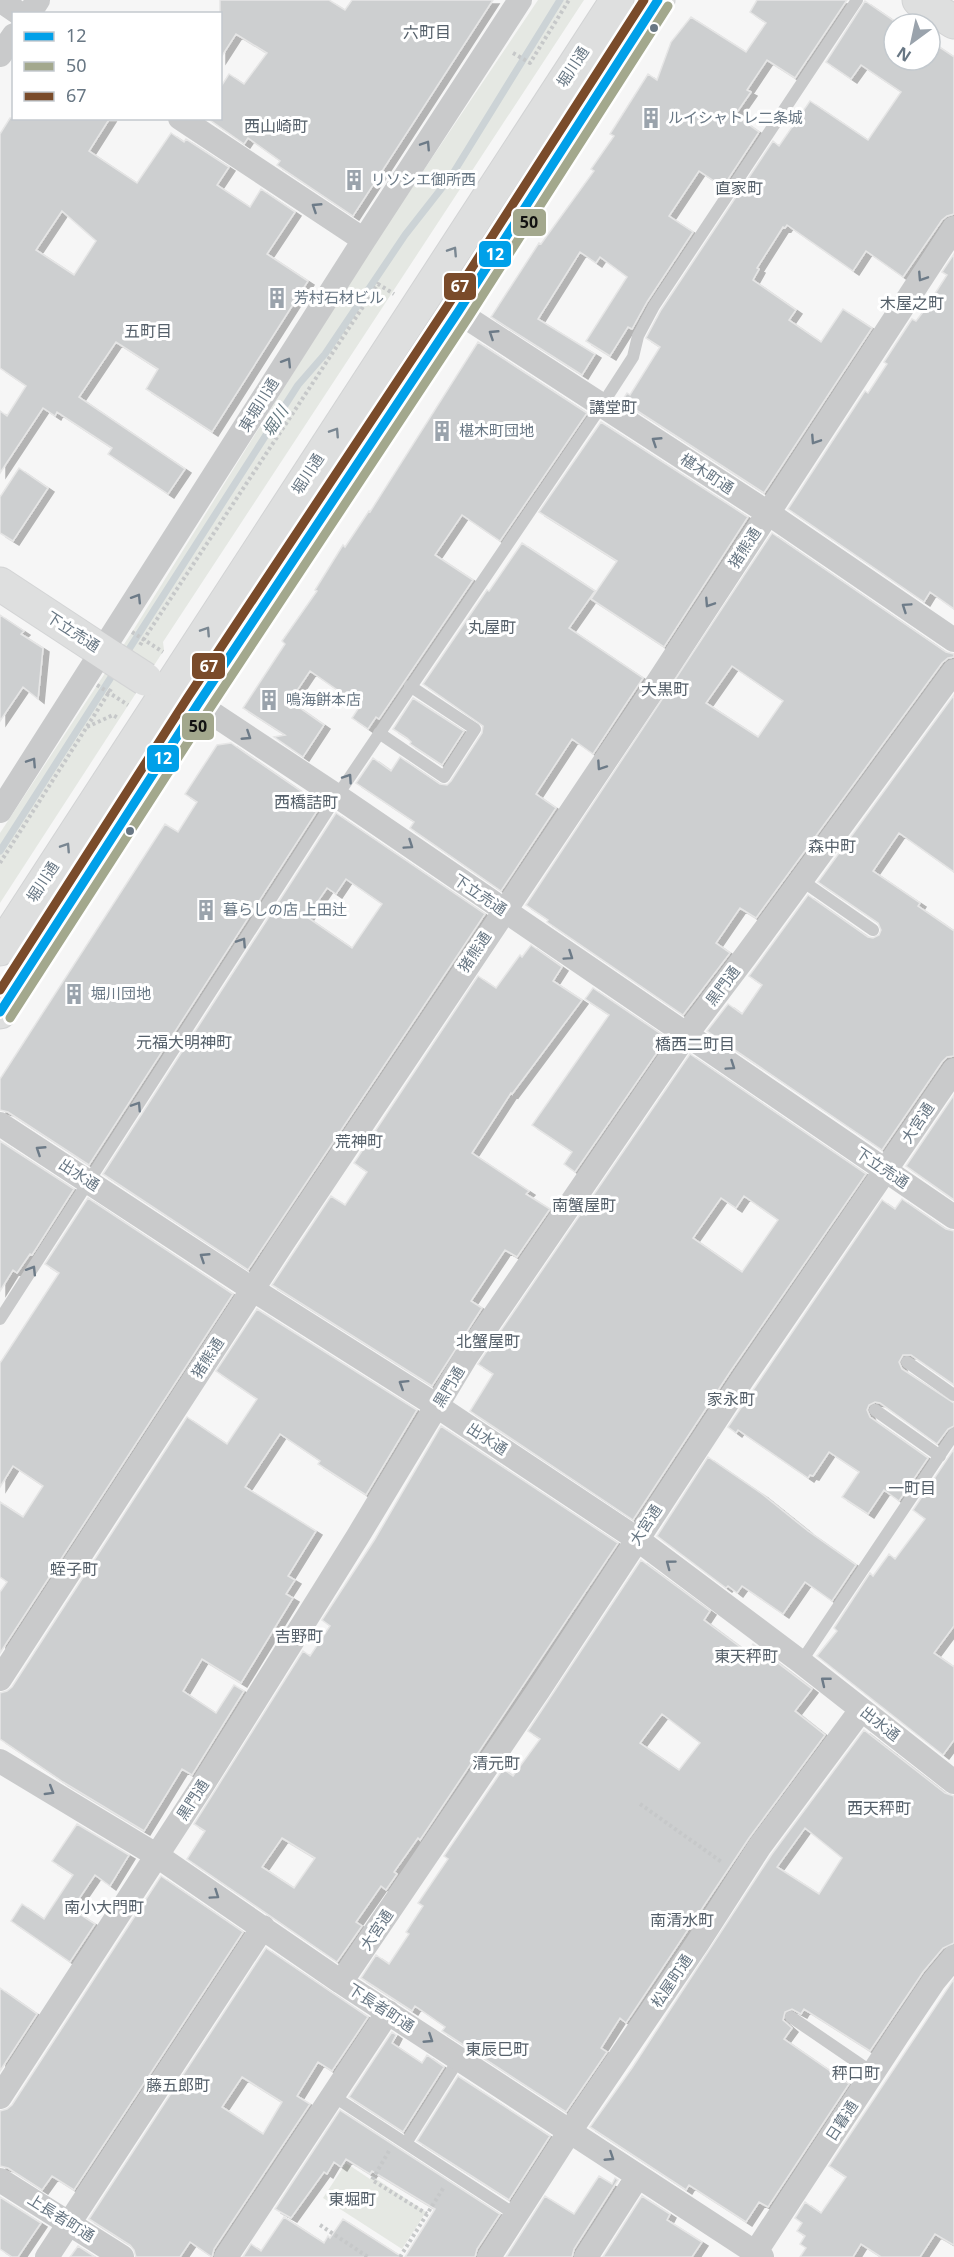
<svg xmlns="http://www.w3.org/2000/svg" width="954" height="2257" viewBox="0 0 954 2257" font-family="'Noto Sans','Noto Sans JP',sans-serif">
  <defs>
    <filter id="shadow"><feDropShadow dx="6" dy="4" stdDeviation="0" flood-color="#0004"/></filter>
  </defs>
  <rect width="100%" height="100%" fill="#f6f6f6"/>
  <!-- green -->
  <path fill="#e5e8e3" d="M538 0H584L163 642 164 650 0 903V833L134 629 366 256Z
    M346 2163 370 2179 372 2176 426 2212 402 2249 323 2198Z"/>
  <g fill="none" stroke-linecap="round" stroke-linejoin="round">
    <!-- stream -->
    <path stroke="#ccd3d6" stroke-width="7" d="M124 657 298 385 325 354 405 235 452 175 560 0
      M0 851 115 671"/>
  </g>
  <!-- building -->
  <path fill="#cdcfd0" stroke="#e6e6e6" stroke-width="1.5" fill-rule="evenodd" filter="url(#shadow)" d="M220 0H329L345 10 352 0H493L353 216 277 165 280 161 248 138 244 144 207 118H220V88L229 74 244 84 267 53 236 34 220 59Z
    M757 0H847L795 78 767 60 747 90 751 92 735 115 759 132 723 187 699 171 669 216 693 232 647 302 632 329 628 327 610 356 586 341 627 277 600 257 596 263 580 252 538 319 595 354 582 375 491 317 539 243 541 244 594 171 591 169 614 136 610 134 648 74 657 80 671 42 691 17 746 52 766 23 750 12Z
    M865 1 894 21V60H930V41L954 57V214L947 216 942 220 903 277 866 251 853 271 787 225 785 228 783 227 757 268 759 269 753 280 796 310 789 320 821 342 843 309 872 328 764 493 622 401 627 393 630 395 660 347 646 338 661 310 773 141 779 146 810 101 868 140 901 92 861 65 851 79 826 62Z
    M10 118H110L89 151 137 183 171 133 184 142 186 139 229 167 217 185 250 207 261 189 295 212 267 254 308 281 212 432 146 389 158 369 116 342 79 397 185 469 168 494 108 454 112 448 57 412 55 416 43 408 0 473V411L7 416 26 386 0 368V134ZM62 211 96 241 74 275 36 250Z
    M954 254V609L930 592 924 602 788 509 865 391 868 393 887 364 884 362 912 319 916 321 923 312 947 275 942 272Z
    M478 342 587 413 500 541 462 515 435 555 473 580 379 719 376 717 368 729 352 718 360 706 310 671 290 701 324 725 303 757 274 737 285 735 243 708 285 644 282 641 317 591 315 590 343 545 345 547 369 511 370 512Z
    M601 422 748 517 664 647 591 599 617 561 539 512Z
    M19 468 48 488 13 541 0 533V497Z
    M772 533 946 652 954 654V657L948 658 942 663 756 918 740 908 716 943 730 953 683 1015 547 922 548 920 526 905ZM732 666 783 701 758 737 706 703Z
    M522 543 595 591 569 628 643 678 593 754 572 739 536 794 556 808 501 891 410 828 414 822 356 783 373 758 391 771 400 757 440 784 447 785 451 781 482 733 483 726 423 684 487 590 489 591Z
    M0 615 24 631 21 634 43 648 38 699 23 687 0 721Z
    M954 695V872L899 833 873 871 920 903 918 906 954 931V1056L947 1057 942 1062 882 1150 707 1031 728 1004 742 1014 762 985 749 976 808 895 868 937 873 938 879 935 881 930 878 923 818 882Z
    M413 698 464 731 442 765 410 744 411 742 407 738 393 729Z
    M231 743 321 805 89 1165 8 1112 0 1110V1079L165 824 178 832 197 802 185 794 217 745Z
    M336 813 485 914 248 1270 103 1174ZM346 879 382 904 352 948 307 917 327 888 336 894Z
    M531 945 562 967 553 981 582 1000 512 1094 511 1093 472 1153 529 1191 526 1194 550 1209 517 1257 505 1250 471 1301 482 1308 432 1386 272 1285 331 1196 345 1205 367 1172 354 1163 478 976 496 988 520 955 522 957Z
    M593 988 667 1038 575 1172 564 1164 572 1152 532 1125 609 1015 585 999Z
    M690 1054 866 1174 730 1372 633 1520 470 1411 493 1374 478 1364ZM744 1196 778 1220 742 1272 693 1238 721 1198 736 1208Z
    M954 1095V1200L906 1166Z
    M0 1141 74 1189 32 1255 30 1254 17 1273 13 1270 0 1291Z
    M88 1198 233 1294 0 1653V1592L7 1582 0 1577V1502L23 1517 43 1486 13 1466 0 1487V1363L59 1273 45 1264Z
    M902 1199 946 1229 954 1231V1385L911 1355H903L899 1362 902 1369 954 1403V1426L948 1429 937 1444 880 1403 875 1402 869 1405 867 1410 870 1417 928 1458 899 1501 884 1490 868 1514 842 1497 859 1472 829 1452 813 1476 810 1475 808 1478 738 1430 736 1433 728 1427 882 1200 895 1209Z
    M257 1309 417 1410 366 1495 318 1464 320 1461 280 1434 251 1478 245 1487 316 1531 288 1576 295 1580 286 1594 293 1598 241 1683 202 1659 183 1691 216 1713 234 1685 244 1691 192 1775 182 1769 144 1831 63 1782 0 1739V1693L7 1691 12 1687 187 1417 227 1444 257 1399 216 1371Z
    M441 1426 618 1543 420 1840 418 1838 394 1872 397 1874 386 1890 381 1886 356 1922 362 1926 337 1962 187 1859 205 1831 194 1824 303 1651 310 1656 330 1626 322 1620 375 1539ZM282 1838 315 1858 294 1888 262 1867Z
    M954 1449V1626L934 1653 954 1667V1740L943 1755 817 1656 837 1631 834 1628 870 1573 873 1576 889 1554 895 1559 925 1519 913 1510Z
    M708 1457 762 1494 808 1531 856 1565 832 1601 805 1582 783 1614 742 1586 737 1593 728 1586 726 1588 657 1536Z
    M641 1560 710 1611 704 1620 747 1652 753 1644 812 1689 795 1711 825 1735 749 1838 626 2023 620 2018 601 2048 607 2052 566 2112 442 2031 445 2027 415 2006 412 2011 361 1978 376 1955 389 1964 409 1934 406 1932 423 1906 418 1903 448 1859 444 1856 503 1769 513 1776 540 1739 528 1731ZM662 1714 700 1743 679 1770 640 1743Z
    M864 1730 945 1793 954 1796V1943L943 1948 923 1972 870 2051 804 2009 801 2014 792 2009 785 2012 783 2020 792 2028 784 2039 849 2084 768 2207 759 2202 746 2222 689 2185 686 2190 590 2127 632 2068 772 1854ZM805 1828 842 1858 819 1894 777 1867Z
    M77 1824 129 1855 110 1886 95 1875 72 1909 95 1924 70 1962 11 1921 22 1904 44 1919 73 1875 52 1861Z
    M161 1876 243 1932 74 2190 52 2176 42 2190 8 2168 0 2166V2111L7 2109 12 2105Z
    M266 1948 368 2017 332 2071 318 2062 297 2096 310 2104 214 2249 212 2257 190 2242 180 2257H136L134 2250 130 2245 89 2219ZM242 2077 282 2102 263 2134 222 2107Z
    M954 1979V2245L935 2234 920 2257H881L861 2244 853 2257H800L806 2248 800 2244 805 2236 797 2231 802 2223 795 2218 805 2202 821 2213 846 2177 829 2166Z
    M0 1988 37 2014 0 2071Z
    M392 2032 396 2035 392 2043 422 2063 427 2055 444 2067 403 2132 349 2097Z
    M458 2076 550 2136 509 2200 417 2141Z
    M340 2110 500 2214 477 2249 475 2257H405L435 2209 372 2171 370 2174 346 2159 341 2167 334 2162 327 2174 324 2172 291 2218 275 2209Z
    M599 2176 612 2184 615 2178 618 2180 574 2249 572 2257H506L545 2196 574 2214Z
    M642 2196 670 2214 667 2220 702 2242 692 2257H603Z
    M0 2197 41 2223 18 2257H12L0 2249Z
    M284 2217 324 2243 328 2236 330 2238 343 2219 402 2257H243L251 2244 261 2251Z
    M78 2246 95 2257H70Z"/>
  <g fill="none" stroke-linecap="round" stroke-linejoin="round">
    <defs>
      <path id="secondary" d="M0 584 114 659"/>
      <path id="primary" d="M919 0 954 22
        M0 949 617 0
        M0 1012 198 704 458 312 658 0"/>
    </defs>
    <!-- secondary casing -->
    <use href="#secondary" stroke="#d3d4d5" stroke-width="35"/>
    <!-- primary casing -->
    <use href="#primary" stroke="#d2d3d4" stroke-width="35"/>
    <!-- path -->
    <path stroke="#c6c8c9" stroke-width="4" stroke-dasharray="3 3" stroke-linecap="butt" d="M513 53 530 63 569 0
      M140 645 378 284 394 294
      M87 727 113 715 118 718
      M0 863 111 689
      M640 1804 723 1863
      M389 2151 372 2180 427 2214
      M320 2225 368 2257
      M400 2257 444 2187"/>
    <!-- lane -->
    <path stroke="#c9cacb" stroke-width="12" d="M379 733 444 777 475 729 410 686
      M801 880 873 930
      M0 1319 337 796 600 408 633 357 638 336 654 306 857 0
      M907 1362 954 1395
      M875 1410 940 1456
      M801 1662 954 1434
      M791 2017 873 2073
      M333 2096 516 2215
      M406 2143 459 2059"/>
    <!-- street -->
    <path stroke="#c9cacb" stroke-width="24" d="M0 0 20 14
      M29 14 38 0
      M0 55 14 35
      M180 118 364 240
      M458 312 768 513 954 640
      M198 704 337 796 954 1217
      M0 811 364 240 520 0
      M0 1124 252 1289 437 1406 637 1539 801 1662 954 1782
      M0 1679 282 1244 660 679 954 228
      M0 1761 156 1855 341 1982 762 2257
      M341 1982 538 1691 742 1380 954 1070
      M0 2097 200 1789 358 1536 466 1357 686 1035 745 957 954 671
      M0 2180 122 2257
      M755 2253 899 2033 934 1981 954 1957
      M47 2257 263 1927
      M226 2257 388 2012
      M489 2257 570 2131 697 1944 760 1846 861 1710
      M586 2257 638 2176"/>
    <!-- secondary -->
    <use href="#secondary" stroke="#dedfdf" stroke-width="33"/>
    <!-- primary -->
    <use href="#primary" stroke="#dedfdf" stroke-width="33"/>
    <defs>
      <path id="secondary-bridge" d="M114 659 145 679"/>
    </defs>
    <!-- secondary-bridge casing -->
    <use href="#secondary-bridge" stroke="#d3d4d5" stroke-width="35" stroke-linecap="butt"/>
    <!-- path-bridge -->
    <path stroke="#c6c8c9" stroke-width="4" stroke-dasharray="3 3" stroke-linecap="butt" d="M132 632 163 652
      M97 685 128 705"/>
    <!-- secondary-bridge -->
    <use href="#secondary-bridge" stroke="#dedfdf" stroke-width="33"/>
    <defs>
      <path id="bus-1" d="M0 1012 198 704 458 312 658 0"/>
      <path id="bus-2" d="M10 1018 208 711 468 318 668 6"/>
      <path id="bus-3" d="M0 990 188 697 448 305 644 0"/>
    </defs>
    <!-- bus-1 casing -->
    <use href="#bus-1" stroke="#fff" stroke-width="14"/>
    <!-- bus-2 casing -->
    <use href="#bus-2" stroke="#fff" stroke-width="14"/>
    <!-- bus-3 casing -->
    <use href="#bus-3" stroke="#fff" stroke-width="14"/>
    <!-- bus-1 -->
    <use href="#bus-1" stroke="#00a0e9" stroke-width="9"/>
    <!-- bus-2 -->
    <use href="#bus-2" stroke="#a3a88d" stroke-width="9"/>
    <!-- bus-3 -->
    <use href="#bus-3" stroke="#7a4b2a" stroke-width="9"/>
  </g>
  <!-- one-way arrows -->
  <defs><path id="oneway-chevron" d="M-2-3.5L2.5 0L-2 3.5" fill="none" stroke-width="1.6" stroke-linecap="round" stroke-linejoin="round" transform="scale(1.5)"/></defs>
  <g stroke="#6d7b88">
    <use href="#oneway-chevron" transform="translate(426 145) rotate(-57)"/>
    <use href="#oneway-chevron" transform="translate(316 207) rotate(-147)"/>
    <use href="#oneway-chevron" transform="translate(922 277) rotate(123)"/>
    <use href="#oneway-chevron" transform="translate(493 334) rotate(-147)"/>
    <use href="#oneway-chevron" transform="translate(287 362) rotate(-58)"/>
    <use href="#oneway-chevron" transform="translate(815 440) rotate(123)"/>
    <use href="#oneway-chevron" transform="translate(656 441) rotate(-147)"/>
    <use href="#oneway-chevron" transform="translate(137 598) rotate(-58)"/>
    <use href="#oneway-chevron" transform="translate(709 603) rotate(123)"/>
    <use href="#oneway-chevron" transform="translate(906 607) rotate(-146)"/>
    <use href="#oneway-chevron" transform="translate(247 736) rotate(33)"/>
    <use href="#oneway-chevron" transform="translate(32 762) rotate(-57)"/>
    <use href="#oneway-chevron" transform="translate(601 766) rotate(124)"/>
    <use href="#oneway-chevron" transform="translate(348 778) rotate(-56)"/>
    <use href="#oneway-chevron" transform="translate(409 845) rotate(34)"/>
    <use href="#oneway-chevron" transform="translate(242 942) rotate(-57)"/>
    <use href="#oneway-chevron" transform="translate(569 956) rotate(34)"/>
    <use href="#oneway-chevron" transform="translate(731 1066) rotate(34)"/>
    <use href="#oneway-chevron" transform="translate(137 1106) rotate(-57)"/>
    <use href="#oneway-chevron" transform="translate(40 1150) rotate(-147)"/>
    <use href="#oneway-chevron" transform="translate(204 1257) rotate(-147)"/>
    <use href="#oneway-chevron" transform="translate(32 1270) rotate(-58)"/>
    <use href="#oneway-chevron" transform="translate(403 1384) rotate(-148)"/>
    <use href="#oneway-chevron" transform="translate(670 1564) rotate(-143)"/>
    <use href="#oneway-chevron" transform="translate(825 1681) rotate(-141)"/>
    <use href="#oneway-chevron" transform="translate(50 1791) rotate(31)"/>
    <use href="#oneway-chevron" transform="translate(215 1895) rotate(34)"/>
    <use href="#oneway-chevron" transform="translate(429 2039) rotate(33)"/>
    <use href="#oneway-chevron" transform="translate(610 2157) rotate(33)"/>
  </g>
  <g stroke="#7a8792">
    <use href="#oneway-chevron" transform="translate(453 251) rotate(-57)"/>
    <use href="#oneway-chevron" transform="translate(335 432) rotate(-57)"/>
    <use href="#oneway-chevron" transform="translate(206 631) rotate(-57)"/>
    <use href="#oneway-chevron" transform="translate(66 847) rotate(-57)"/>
  </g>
  <!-- icons -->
  <defs>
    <symbol id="building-bare" viewBox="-9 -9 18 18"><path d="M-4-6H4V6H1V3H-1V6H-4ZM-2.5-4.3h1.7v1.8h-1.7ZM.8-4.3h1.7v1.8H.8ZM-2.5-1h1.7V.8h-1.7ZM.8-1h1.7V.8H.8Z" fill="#9aa3ac" stroke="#fff" stroke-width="2.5" paint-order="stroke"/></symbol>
  </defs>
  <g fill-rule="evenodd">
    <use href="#building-bare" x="636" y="103" width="30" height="30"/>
    <use href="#building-bare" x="339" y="165" width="30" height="30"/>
    <use href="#building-bare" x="262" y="283" width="30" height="30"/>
    <use href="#building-bare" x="427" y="416" width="30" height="30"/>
    <use href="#building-bare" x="254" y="685" width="30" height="30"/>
    <use href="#building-bare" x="191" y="895" width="30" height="30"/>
    <use href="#building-bare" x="59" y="979" width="30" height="30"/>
  </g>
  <!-- markers -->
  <g fill="#687784" stroke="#fff" stroke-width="2">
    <circle cx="654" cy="28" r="5"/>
    <circle cx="130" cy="831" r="5"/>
  </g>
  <g text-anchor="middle" stroke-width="6" stroke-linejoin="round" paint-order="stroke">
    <!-- street labels -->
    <g font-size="15" fill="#687784" stroke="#fff">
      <text transform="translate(573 67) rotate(-57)" y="5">堀川通</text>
      <text transform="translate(259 405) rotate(-58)" y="5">東堀川通</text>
      <text transform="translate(308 474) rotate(-57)" y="5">堀川通</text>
      <text transform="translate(707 474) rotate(33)" y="5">椹木町通</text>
      <text transform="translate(745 548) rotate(-57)" y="5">猪熊通</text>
      <text transform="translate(73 632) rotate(33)" y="5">下立売通</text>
      <text transform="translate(43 882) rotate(-57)" y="5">堀川通</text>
      <text transform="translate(480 895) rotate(34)" y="5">下立売通</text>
      <text transform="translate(475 952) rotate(-56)" y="5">猪熊通</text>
      <text transform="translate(723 986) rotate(-53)" y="5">黒門通</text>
      <text transform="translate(918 1123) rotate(-56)" y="5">大宮通</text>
      <text transform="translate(882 1168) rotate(34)" y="5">下立売通</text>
      <text transform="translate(79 1175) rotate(33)" y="5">出水通</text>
      <text transform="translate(208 1358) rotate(-57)" y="5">猪熊通</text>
      <text transform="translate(449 1387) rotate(-59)" y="5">黒門通</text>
      <text transform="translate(487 1439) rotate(33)" y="5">出水通</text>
      <text transform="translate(646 1525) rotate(-57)" y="5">大宮通</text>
      <text transform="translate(880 1724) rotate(38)" y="5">出水通</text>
      <text transform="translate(193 1800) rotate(-57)" y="5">黒門通</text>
      <text transform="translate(377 1930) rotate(-56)" y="5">大宮通</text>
      <text transform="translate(672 1981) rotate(-56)" y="5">松屋町通</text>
      <text transform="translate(381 2008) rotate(33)" y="5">下長者町通</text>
      <text transform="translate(842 2121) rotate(-57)" y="5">日暮通</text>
      <text transform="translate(61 2218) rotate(32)" y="5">上長者町通</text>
    </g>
    <!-- poi labels -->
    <g font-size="15" fill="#687784" stroke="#fff" text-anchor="start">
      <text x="668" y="123">ルイシャトレ二条城</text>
      <text x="371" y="185">リソシエ御所西</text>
      <text x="294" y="303">芳村石材ビル</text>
      <text x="459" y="436">椹木町団地</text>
      <text x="286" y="705">鳴海餅本店</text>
      <text x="223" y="915">暮らしの店 上田辻</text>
      <text x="91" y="999">堀川団地</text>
    </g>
    <!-- neighbourhood labels -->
    <g font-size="16" fill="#55606a" stroke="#fff">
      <text x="427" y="38">六町目</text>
      <text x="276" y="132">西山崎町</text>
      <text x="739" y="194">直家町</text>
      <text x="912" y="309">木屋之町</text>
      <text x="148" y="337">五町目</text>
      <text x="613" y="413">講堂町</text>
      <text x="492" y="633">丸屋町</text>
      <text x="665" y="695">大黒町</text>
      <text x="306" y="808">西橋詰町</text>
      <text x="832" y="852">森中町</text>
      <text x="184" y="1048">元福大明神町</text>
      <text x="695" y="1050">橋西二町目</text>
      <text x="359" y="1147">荒神町</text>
      <text x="584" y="1211">南蟹屋町</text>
      <text x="488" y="1347">北蟹屋町</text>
      <text x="731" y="1405">家永町</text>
      <text x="912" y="1494">一町目</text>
      <text x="74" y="1575">蛭子町</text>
      <text x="299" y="1642">吉野町</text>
      <text x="746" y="1662">東天秤町</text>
      <text x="496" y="1769">清元町</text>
      <text x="879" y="1814">西天秤町</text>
      <text x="104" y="1913">南小大門町</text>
      <text x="682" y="1926">南清水町</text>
      <text x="497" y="2055">東辰巳町</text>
      <text x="856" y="2079">秤口町</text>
      <text x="178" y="2091">藤五郎町</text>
      <text x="352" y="2205">東堀町</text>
    </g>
    <!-- water labels -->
    <g font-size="16" font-style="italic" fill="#637880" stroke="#fff">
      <text transform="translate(275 421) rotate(-57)" y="6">堀川</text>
    </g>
  </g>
  <g stroke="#fff" stroke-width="2">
    <rect x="512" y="208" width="35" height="29" rx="6" fill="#a3a88d"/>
    <rect x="478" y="240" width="34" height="28" rx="6" fill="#00a0e9"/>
    <rect x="443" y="272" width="34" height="29" rx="6" fill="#7a4b2a"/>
    <rect x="191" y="652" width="35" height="28" rx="6" fill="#7a4b2a"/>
    <rect x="181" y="712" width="34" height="29" rx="6" fill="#a3a88d"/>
    <rect x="146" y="744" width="34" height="29" rx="6" fill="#00a0e9"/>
  </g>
  <g font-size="16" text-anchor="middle" font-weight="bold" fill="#fff">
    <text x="495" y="260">12</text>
    <text x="460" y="292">67</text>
    <text x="209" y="672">67</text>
    <text x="163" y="764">12</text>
  </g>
  <g font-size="16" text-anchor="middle" font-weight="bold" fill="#111">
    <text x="529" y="228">50</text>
    <text x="198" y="732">50</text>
  </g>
  <!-- legend -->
  <rect x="12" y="12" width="210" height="108" fill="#ffffff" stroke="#c3c9ce" stroke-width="1.5"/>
  <rect x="24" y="32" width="30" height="9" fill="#00a0e9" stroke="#c3c9ce" stroke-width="1.5"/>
  <text x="66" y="42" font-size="18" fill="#687784">12</text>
  <rect x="24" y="62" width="30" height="9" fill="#a3a88d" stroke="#c3c9ce" stroke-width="1.5"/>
  <text x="66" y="72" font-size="18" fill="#687784">50</text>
  <rect x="24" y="92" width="30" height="9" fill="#7a4b2a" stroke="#c3c9ce" stroke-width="1.5"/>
  <text x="66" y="102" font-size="18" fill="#687784">67</text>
  <!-- north arrow -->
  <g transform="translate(912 42) rotate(213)"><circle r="28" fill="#ffffff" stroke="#c3c9ce" stroke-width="1.5"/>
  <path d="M0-4.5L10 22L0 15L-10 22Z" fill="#9aa3ac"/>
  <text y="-9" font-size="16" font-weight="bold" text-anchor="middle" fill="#687784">N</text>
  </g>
</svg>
